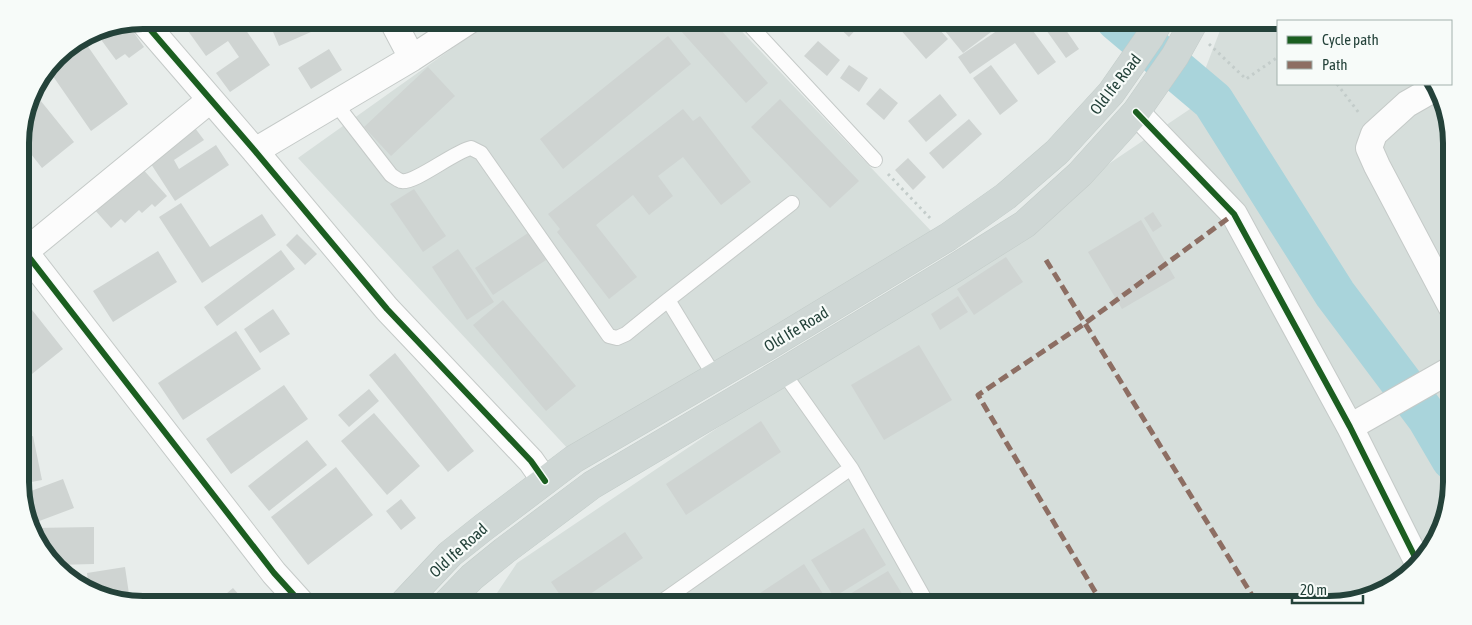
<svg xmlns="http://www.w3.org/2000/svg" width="1472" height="625" viewBox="0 0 1472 625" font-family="'Asap Condensed',sans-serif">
  <rect width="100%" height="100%" fill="#e8edeb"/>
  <!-- built -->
  <path fill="#d6dedb" d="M492 20H731L933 233 570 451 298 158Z
    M1224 20 1336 21H1278V84H1433L1451 126 1452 483 1443 529 1398 584 1337 605H489L517 563 1190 109Z"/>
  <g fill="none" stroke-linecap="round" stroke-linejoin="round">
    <!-- river -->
    <path stroke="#a9d4db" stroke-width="42" d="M1117 20 1213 101 1335 294 1428 418 1452 459"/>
  </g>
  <!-- building -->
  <path fill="#cfd4d2" d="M188 20H239L270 65 230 92 216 73 239 57 228 41 206 56 183 24Z
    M268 20H325L327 25 279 46Z
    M671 20H712L768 83 746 103Z
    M835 20H856L861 24 849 37 833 22Z
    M892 20H931L948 39 926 59Z
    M936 20H1007L963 53Z
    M1013 20H1025L1056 62 1038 75 1015 43 970 74 958 57Z
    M1039 20H1059L1079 49 1066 58Z
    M127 23 144 47 129 58 125 54 116 60 94 30Z
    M668 36 691 64 563 169 540 139Z
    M82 38 128 104 91 131 48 69 61 51Z
    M818 41 840 60 827 76 804 56Z
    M329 49 342 70 311 89 298 68Z
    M849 65 868 78 859 92 840 78Z
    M991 65 1018 101 1000 115 973 78Z
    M428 67 455 96 391 156 364 127Z
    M880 88 898 103 884 120 866 104Z
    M32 90 74 142 42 168 20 140V134Z
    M940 94 957 115 926 142 908 121Z
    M780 99 859 181 830 208 751 127Z
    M180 108 204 140 174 160 179 169 216 145 229 165 175 201 140 147Z
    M683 109 693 121 700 116 751 182 721 205 683 157 658 176 673 196 649 215 633 195 596 225 637 277 609 299 557 232 560 229 548 214Z
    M969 119 982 134 943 169 929 153Z
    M908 158 926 177 913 190 895 170Z
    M140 166 167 196 155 207 152 204 142 213 139 210 125 223 121 219 111 228 93 208Z
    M414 189 446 236 423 252 390 204Z
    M181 203 210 247 262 214 276 235 202 283 159 217Z
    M1153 212 1162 226 1153 232 1144 218Z
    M1141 220 1175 278 1122 309 1088 252Z
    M528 233 546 260 493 295 475 268Z
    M297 234 317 254 305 265 286 245Z
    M458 249 494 302 467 320 432 267Z
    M281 250 295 269 217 326 204 307Z
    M158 251 177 282 113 322 93 291Z
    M1006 257 1023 282 974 315 957 289Z
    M21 296 63 349 27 378 21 370Z
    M958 296 968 312 940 330 931 314Z
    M503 300 576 386 546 411 473 325Z
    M273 309 290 334 260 353 244 329Z
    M236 331 261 369 183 420 158 383Z
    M919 345 952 400 884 440 851 385Z
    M395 353 474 451 448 472 369 375Z
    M284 385 308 419 231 474 206 439Z
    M369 389 379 401 349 427 338 415Z
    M374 413 420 466 387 495 341 441Z
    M761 421 781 452 686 515 666 484Z
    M33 436 42 480 21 484V439Z
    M307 440 327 465 269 511 248 486Z
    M336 467 373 515 308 565 271 517Z
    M63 479 74 508 34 523 23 494Z
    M401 499 416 518 401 530 386 511Z
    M94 527V564L55 565 45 557 33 528Z
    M864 528 886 565 834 597 811 560Z
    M625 532 643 558 574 605H567L551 582Z
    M804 564 825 597 813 605H742Z
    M125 567 129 594 103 597 96 596 89 591 87 573Z
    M888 571 909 605H836L835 603Z
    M233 588 248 605H213Z
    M136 596 141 605 125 602Z"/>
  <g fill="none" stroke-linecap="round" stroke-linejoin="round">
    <defs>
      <path id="service" d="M745 20 875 160
        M336 104 391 175C394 177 398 180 401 181 415 184 453 152 471 148L481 153 609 336 617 338 626 334 668 300 715 377
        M668 300 792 203
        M783 372 851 468 928 605
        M657 605 851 468"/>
      <path id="minor" d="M142 20 255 151 387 309 531 461 545 481
        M392 20 412 58
        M1435 88 1407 104 1374 134 1369 148 1377 166 1451 306
        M1136 112 1234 214 1350 427 1417 561
        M255 151 412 58 470 20
        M25 252 274 573 303 605
        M21 255 210 100
        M1350 427 1452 369"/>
      <path id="primary" d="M402 605 450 554 484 527 574 459 768 346 948 237 1006 196 1057 152 1111 93 1150 37 1160 20
        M445 605 472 577 504 551 592 485 783 372 955 268 1025 224 1080 174 1136 112 1175 56 1195 20"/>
    </defs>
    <!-- service casing -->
    <use href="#service" stroke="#c5cac8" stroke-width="16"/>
    <!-- minor casing -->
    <use href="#minor" stroke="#c5cac8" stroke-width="28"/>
    <!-- primary casing -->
    <use href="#primary" stroke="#c3ccc9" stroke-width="29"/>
    <!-- path -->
    <path stroke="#c3ccca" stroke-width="3" stroke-dasharray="2.5 4" stroke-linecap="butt" d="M1209 44 1246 79 1278 57
      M1337 84 1359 113
      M888 174 930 218"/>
    <!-- service -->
    <use href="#service" stroke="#fcfcfc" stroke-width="14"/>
    <!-- minor -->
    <use href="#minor" stroke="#fcfcfc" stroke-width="26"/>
    <!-- primary -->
    <use href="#primary" stroke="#cfd7d5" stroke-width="28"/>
    <!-- quiet -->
    <path stroke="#8d6e63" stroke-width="5" stroke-dasharray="10 5" stroke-linecap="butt" d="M1046 260 1258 605
      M1103 605 978 395 1084 324 1234 214"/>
    <defs>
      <path id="cycleway" d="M142 20 255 151 387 309 531 461 545 481
        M1136 112 1234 214 1350 427 1417 561
        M25 252 274 573 303 605"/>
    </defs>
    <!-- cycleway casing -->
    <use href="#cycleway" stroke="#f7fbf9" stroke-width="9"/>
    <!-- cycleway -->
    <use href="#cycleway" stroke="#1b5e20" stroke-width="6"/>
  </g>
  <g text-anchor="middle" stroke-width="4.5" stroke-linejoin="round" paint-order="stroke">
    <!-- street labels -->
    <g font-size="16" fill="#24423a" stroke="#f7fbf9">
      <text transform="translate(1115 84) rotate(-52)" y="6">Old Ife Road</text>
      <text transform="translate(796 329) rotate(-31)" y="6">Old Ife Road</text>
      <text transform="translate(458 550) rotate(-42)" y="6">Old Ife Road</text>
    </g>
  </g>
  <!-- crop -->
  <path d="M0 0H1472V625H0ZM143 29H1329A114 114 0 0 1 1443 143V482A114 114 0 0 1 1329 596H143A114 114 0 0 1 29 482V143A114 114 0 0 1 143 29Z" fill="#f7fbf9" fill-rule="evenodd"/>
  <path fill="none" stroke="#24423a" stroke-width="6" d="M143 29H1329A114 114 0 0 1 1443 143V482A114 114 0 0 1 1329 596H143A114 114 0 0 1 29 482V143A114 114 0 0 1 143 29Z"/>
  <!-- legend -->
  <rect x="1277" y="20" width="175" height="65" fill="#f7fbf9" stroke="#a3b1ad"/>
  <rect x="1287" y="36" width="25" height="8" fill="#1b5e20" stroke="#a3b1ad"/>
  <text x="1322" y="45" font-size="15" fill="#24423a">Cycle path</text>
  <rect x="1287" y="61" width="25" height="8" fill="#8d6e63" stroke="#a3b1ad"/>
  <text x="1322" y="70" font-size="15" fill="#24423a">Path</text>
  <!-- scale -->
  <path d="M1292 595v8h71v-8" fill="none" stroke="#24423a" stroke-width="2.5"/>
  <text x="1300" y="595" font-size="15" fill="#24423a" stroke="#f7fbf9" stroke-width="4" paint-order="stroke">20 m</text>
</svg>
